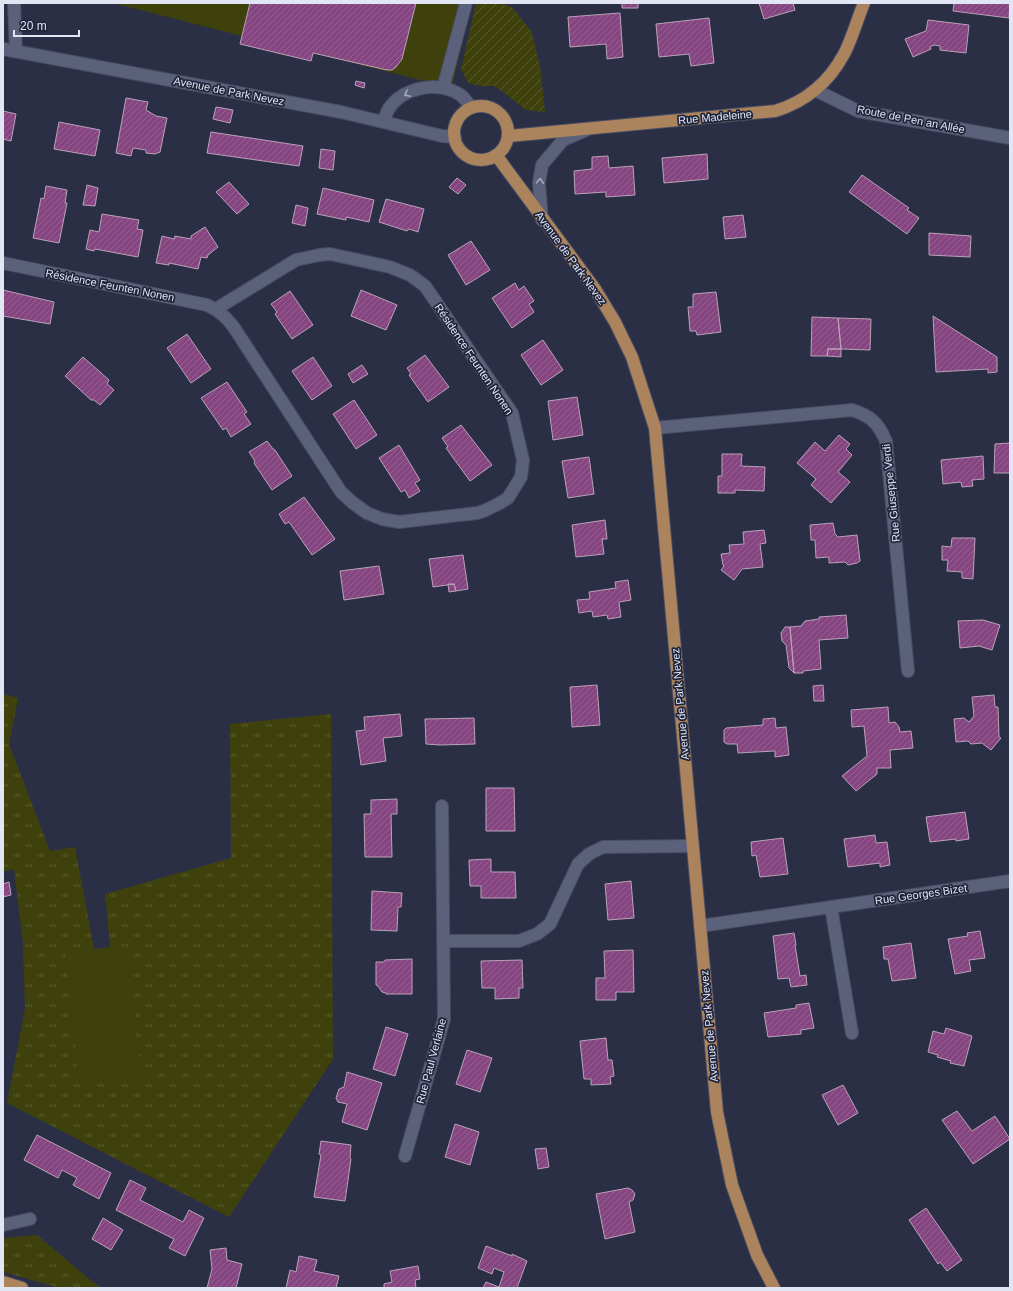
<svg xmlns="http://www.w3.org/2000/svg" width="1013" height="1291" viewBox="0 0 1013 1291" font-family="Arial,sans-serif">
  <defs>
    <pattern id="grass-tufts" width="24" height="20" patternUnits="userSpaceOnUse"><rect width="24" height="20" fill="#3f410c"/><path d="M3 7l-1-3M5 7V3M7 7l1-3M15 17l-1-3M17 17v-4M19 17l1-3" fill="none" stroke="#5a5c30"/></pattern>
    <pattern id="garden-furrows" width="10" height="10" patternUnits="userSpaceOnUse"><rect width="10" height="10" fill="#3f410c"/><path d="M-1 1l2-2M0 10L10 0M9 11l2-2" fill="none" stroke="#5a5c30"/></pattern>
    <pattern id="building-hatch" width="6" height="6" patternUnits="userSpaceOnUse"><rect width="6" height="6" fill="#854581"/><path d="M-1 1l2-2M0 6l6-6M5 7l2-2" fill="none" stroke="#966093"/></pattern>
  </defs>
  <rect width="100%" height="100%" fill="#2a2f46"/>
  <!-- grass -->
  <path fill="url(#grass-tufts)" d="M3 694 18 698 9 744 50 851 75 847 94 949 110 947 105 894 231 858 230 724 331 714 333 1059 229 1217 7 1103 25 1009 23 942 14 869 3 872Z
    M37 1235 94 1283 102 1288H60L3 1272V1238Z"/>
  <!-- garden -->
  <path fill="url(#garden-furrows)" d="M476 3H499L512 7 532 32 540 66 545 112 526 110 495 86H480L468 83 461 69Z"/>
  <!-- pitch -->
  <path fill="#3f410c" d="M113 3H471L452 88 314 53 311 61 240 44 242 36Z
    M129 946 140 1077 79 1082 65 952Z"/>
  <!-- building -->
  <path fill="url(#building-hatch)" stroke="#bba2b8" d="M250 3H416L402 59 396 67 392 70H387L313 53 311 61 240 44Z
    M622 3H638V8H622Z
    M759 3H793L795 10 764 19Z
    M954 3H1010L1009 18 953 11Z
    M620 13 623 57 607 59 606 44 570 47 568 17Z
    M709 18 714 63 691 66 689 54 659 57 656 24Z
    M928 20 969 25 966 53 940 50V46L934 45 930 47 931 49 913 57 905 39 926 31Z
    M356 81 365 83 364 88 355 85Z
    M126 98 148 102 146 110 156 116 167 118 160 152 155 154 146 153V150L133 148 131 156 116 153Z
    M216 107 233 110 230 123 213 119Z
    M3 111 16 114 11 141 3 139Z
    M59 122 100 130 95 156 54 149Z
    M211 132 303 146 299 166 207 153Z
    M321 149 335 151 333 170 319 168Z
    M707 154 708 179 664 183 662 158Z
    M608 156 609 168 633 166 635 195 606 197V192L575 194 574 171 592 169V157Z
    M862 175 909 208 907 210 919 218 907 234 849 192Z
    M457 178 466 185 458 194 449 187Z
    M229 182 249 204 237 214 216 192Z
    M87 185 98 188 95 206 83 205Z
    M46 186 67 190 65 203H67L59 243 33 238 41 198 44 199Z
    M323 188 374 200 369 222 346 217V220L317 214Z
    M386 199 424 209 418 232 409 229 407 231 379 222Z
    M296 205 308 208 305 226 292 223Z
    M102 214 139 220 137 229 143 230 138 257 95 249 94 251 86 249 90 230 99 232Z
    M743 215 746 237 725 239 723 217Z
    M205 227 218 247 208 255 207 258 201 257 198 269 169 263V265L156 263 162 236 174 239 175 236 191 239V236Z
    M929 233 971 236 970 257 929 255Z
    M471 241 490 270 466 285 448 255Z
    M515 283 519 290 524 286 534 301 529 304 534 312 512 328 492 298Z
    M3 290 54 302 50 324 3 316Z
    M361 290 397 305 386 330 351 316Z
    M290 291 313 325 292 339 275 314 277 312 271 304Z
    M716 292 721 332 697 335 696 331H690L688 307H693V294Z
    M933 316 997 357V372L988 373V369L936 372Z
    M812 317 838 318 841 349H828L827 356H811Z
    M838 318 871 319 870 350 841 349Z
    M187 334 211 369 191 383 167 348Z
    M543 340 563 370 541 385 521 355Z
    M828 349H841V357L827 356Z
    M425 355 449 387 428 402 409 375 411 374 407 368Z
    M83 357 109 380 107 384 114 390 100 405 94 400H91L65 376Z
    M313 357 332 386 312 400 292 371Z
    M362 365 368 374 353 383 348 374Z
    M227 382 247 412 244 414 251 424 231 437 226 428 223 430 201 398Z
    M577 397 583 435 553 440 548 401Z
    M354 400 377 435 356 449 333 414Z
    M461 425 492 465 470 481 446 448 448 447 442 438Z
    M839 435 850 444 846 449 852 455 838 472 850 482 831 503 811 485 816 479 797 463 815 442 825 451Z
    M267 441 273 449 275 450 292 476 272 490 254 463 255 461 249 452Z
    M1010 443V473H994L995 444Z
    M399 445 420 480 415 483 420 491 409 498 405 490 401 492 379 458Z
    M722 454H742L741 466 765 467 764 491 735 490V493H718V476H722Z
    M983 456 984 479 972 480 973 486 962 487 961 482 943 484 941 460Z
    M589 457 594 494 568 498 562 461Z
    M304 497 335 539 312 555 289 522 285 524 279 514Z
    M605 520 607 539H602L604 554 576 557 572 525Z
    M833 523 835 534 838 537 857 535 860 561 857 563 848 565 845 562 829 563V557L816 558 815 540H811L810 525Z
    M764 530 766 543 760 544 763 567 742 569 734 580 721 570 724 566 723 565 721 554 730 553 729 545 744 544 743 532Z
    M952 538H975L973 579 962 578V572L947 571 948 560H942V546L951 547Z
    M463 555 468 589 456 591 454 584 433 587 429 559Z
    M379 566 384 594 344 600 340 571Z
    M628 580 631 600 619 602 621 617 608 619 607 615 593 617 592 611 579 613 577 600 590 599 589 592 616 588 615 582Z
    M448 584H454L456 591 449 592Z
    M846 615 848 638 819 640 821 669 803 671V673H794L790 627 801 626 805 621 819 619V617Z
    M983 620 1000 625 992 650 979 646 960 648 958 621Z
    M785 627H790L794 673 789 668 786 645 782 641 781 633Z
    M597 685 600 725 572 727 570 687Z
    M823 685 824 701H814L813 686Z
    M994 695 995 707H998L999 737 1001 738 991 750 982 743 971 744 968 741 956 742 954 719 964 718 969 722 974 716 972 697Z
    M888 707 889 723 895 722 899 727 900 732 911 731 913 748 890 750 891 768H877V774L856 791 842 776 867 756 864 726 852 727 851 710Z
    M400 714 402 736 383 738 386 761 361 765 356 731 365 730 364 717Z
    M474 718 475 744 440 745 426 744 425 719Z
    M775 718 776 728 786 727 789 755 775 757V751L738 753 737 744H727L724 742V730L726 728 763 725V719Z
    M486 788H514L515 831H486Z
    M397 799V814H391L392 857H365L364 814H371V800Z
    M965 812 969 839 956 841V839L930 842 926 817Z
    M875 835 876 843 887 842 890 865 880 867V863L848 867 844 839Z
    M783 838 788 874 760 877 756 855 752 856 751 842Z
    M491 859V872H515L516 898H481V886H470L469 860Z
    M631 881 634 918 608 920 605 884Z
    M9 882 11 895 3 897V884Z
    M372 891 402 893 401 907H398L397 931 371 930Z
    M980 931 985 958 969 960 971 971 955 974 948 939 968 936 967 933Z
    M794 933 796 945H795L800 976 806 975 807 985 791 987 789 978 778 979 773 936Z
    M911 943 916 978 892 981 888 959H884L883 947Z
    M633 950 634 992H616V1000H596V978H605L604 951Z
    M412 959V994H386V993L382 992 378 986 376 985V962H384L385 960Z
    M522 960 523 988H519V998L495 999V988H482L481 961Z
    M809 1003 814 1028 801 1030V1034L768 1037 764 1013 796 1008V1005Z
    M386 1027 408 1034 395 1076 373 1069Z
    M946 1028 972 1036 964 1066 950 1063 951 1061 937 1057 938 1055 928 1052 933 1031 944 1034Z
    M606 1038 608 1060H612L614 1076 610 1077 611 1084 591 1085V1079H584L580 1041Z
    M467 1050 492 1058 480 1092 456 1084Z
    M347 1072 382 1083 367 1130 342 1122 347 1104 338 1102 336 1098 339 1089 344 1087Z
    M843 1085 858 1113 838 1125 822 1095Z
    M957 1111 972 1131 995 1116 1010 1139 973 1164 942 1120Z
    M455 1124 479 1132 470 1165 445 1157Z
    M37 1135 111 1173 99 1199 73 1185 77 1178 62 1170 58 1178 24 1160Z
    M321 1141 351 1145 350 1158 351 1159 345 1201 314 1197 321 1155 319 1154Z
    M546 1148 549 1167 538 1169 535 1149Z
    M130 1180 146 1188 140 1200 183 1222 189 1210 204 1218 185 1256 169 1248 174 1239 116 1210Z
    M628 1188 632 1190 635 1194 633 1200 629 1202 635 1232 605 1239 596 1194Z
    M926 1208 962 1260 947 1271 940 1262 938 1264 909 1220Z
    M103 1218 123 1230 111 1250 92 1239Z
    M486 1246 512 1256V1254L527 1261 517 1288H480H483L486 1282 499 1287 504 1272 494 1268 492 1274 478 1268Z
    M226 1248 227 1260 242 1264 236 1288H207L212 1269 210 1250Z
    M299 1256 317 1260 314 1271 339 1276 336 1288H286L290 1270 296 1272Z
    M418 1266 420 1279 415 1280 416 1288H384V1284L392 1282 390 1271Z"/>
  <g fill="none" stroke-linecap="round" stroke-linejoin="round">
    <defs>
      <path id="minor" d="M14 3 16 51
        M3 49 341 112 442 136 455 137
        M443 88 466 3
        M815 90 858 111 1010 138
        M384 122C385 118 386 114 388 110 402 87 437 81 459 94 464 97 468 103 471 108
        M542 220 539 183 542 165 563 140 586 130
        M3 263 207 305C220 311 227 318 235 329L341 492 353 503 367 513 382 519 399 522 477 513 484 511 500 503 508 498 521 477 523 460 512 413 425 286 410 275 390 267 330 254 319 255 296 260 216 309
        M655 428 852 410C871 416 878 423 886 441L908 671
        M831 907 852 1033
        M700 926 1010 881
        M443 941H519L537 934 550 924 578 864 589 854 603 847 693 846
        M405 1156 444 1019 442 806
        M3 1225 30 1219"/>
      <path id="major" d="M454 133a27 27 0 1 1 54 0a27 27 0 1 1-54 0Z
        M509 136 775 111C805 102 829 82 844 54 852 39 857 20 864 3
        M496 155 595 289 615 322 632 357 655 428 717 1112 732 1185 757 1255 774 1288
        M3 1282 22 1288"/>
    </defs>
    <!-- minor casing -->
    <use href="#minor" stroke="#494d60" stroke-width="14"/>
    <!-- major casing -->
    <use href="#major" stroke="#494d60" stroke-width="14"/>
    <!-- minor -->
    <use href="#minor" stroke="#5b617b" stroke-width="12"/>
    <!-- major -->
    <use href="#major" stroke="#ab845e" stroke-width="12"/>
  </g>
  <!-- one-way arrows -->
  <defs><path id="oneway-chevron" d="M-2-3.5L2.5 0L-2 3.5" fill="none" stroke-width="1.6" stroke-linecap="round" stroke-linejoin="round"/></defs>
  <g stroke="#a5aabe">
    <use href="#oneway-chevron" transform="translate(407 94) rotate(153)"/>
    <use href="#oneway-chevron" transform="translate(540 181) rotate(-86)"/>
  </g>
  <g text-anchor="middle" stroke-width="3.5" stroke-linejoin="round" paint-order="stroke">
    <!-- street labels -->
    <g font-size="11" fill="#e1e5f4" stroke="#20253b">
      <text transform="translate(229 91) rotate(11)" y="4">Avenue de Park Nevez</text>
      <text transform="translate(715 117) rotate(-5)" y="4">Rue Madeleine</text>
      <text transform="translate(911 119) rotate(11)" y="4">Route de Pen an Allée</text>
      <text transform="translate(571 258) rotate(54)" y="4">Avenue de Park Nevez</text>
      <text transform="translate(110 285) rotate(11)" y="4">Résidence Feunten Nonen</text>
      <text transform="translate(474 359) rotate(56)" y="4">Résidence Feunten Nonen</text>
      <text transform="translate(891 493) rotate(-96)" y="4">Rue Giuseppe Verdi</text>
      <text transform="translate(680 704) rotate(-95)" y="4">Avenue de Park Nevez</text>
      <text transform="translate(921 894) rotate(-8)" y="4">Rue Georges Bizet</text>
      <text transform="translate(709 1026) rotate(-95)" y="4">Avenue de Park Nevez</text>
      <text transform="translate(431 1061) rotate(-75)" y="4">Rue Paul Verlaine</text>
    </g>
  </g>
  <!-- border -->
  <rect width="1013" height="1291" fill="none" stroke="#e1e5f4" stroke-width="8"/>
  <!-- scale -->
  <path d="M14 30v6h65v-6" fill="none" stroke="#e1e5f4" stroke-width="2"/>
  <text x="20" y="30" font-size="12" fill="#e1e5f4" stroke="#20253b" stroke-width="3" paint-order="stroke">20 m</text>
</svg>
